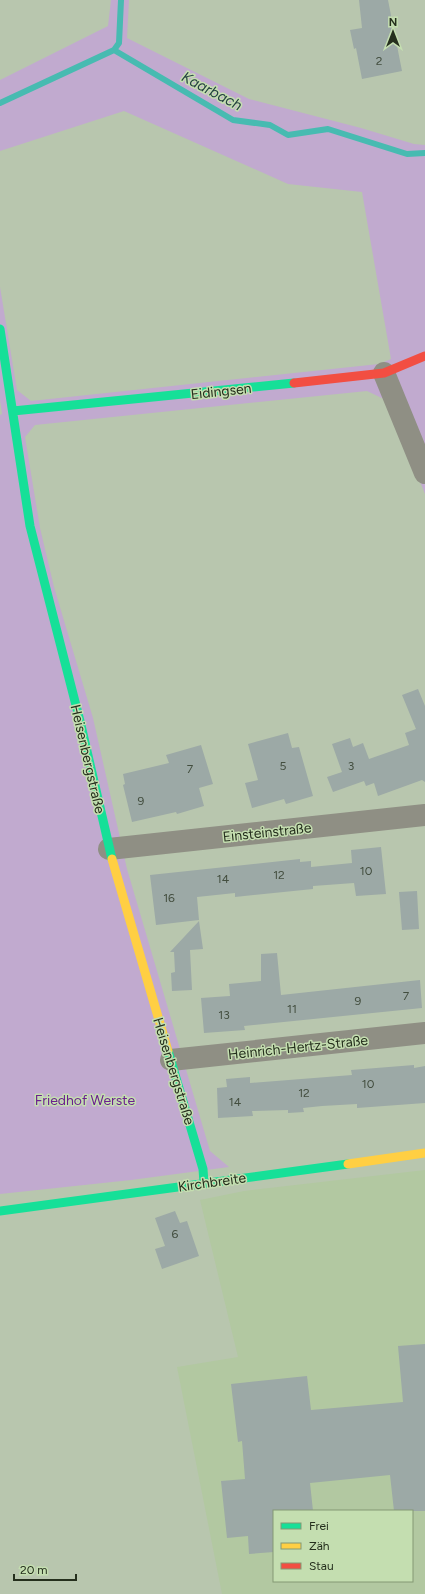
<svg xmlns="http://www.w3.org/2000/svg" width="425" height="1594" viewBox="0 0 425 1594" font-family="Figtree,sans-serif">
  <rect width="100%" height="100%" fill="#b8c6ae"/>
  <!-- built -->
  <path fill="#b2c8a1" fill-rule="evenodd" d="M425 1170V1594H222L177 1367 238 1357 200 1200 244 1191ZM274 1511H412V1581H274Z"/>
  <!-- green -->
  <path fill="#c1aacf" d="M111 0H129L127 38 249 99 361 128 414 144 425 145V494L388 401 367 391 35 425 25 437 40 528 54 587 93 718 127 869 210 1151 229 1167 131 1180 0 1194V415L2 414 0 400V287L17 390 31 401 379 364 391 359 362 192 288 184 124 111 0 151V80L108 26Z"/>
  <g fill="none" stroke-linecap="round" stroke-linejoin="round">
    <!-- stream -->
    <path stroke="#47bbb1" stroke-width="6" d="M114 50 119 43 121 0
      M0 103 114 50 233 120 270 125 288 135 328 129 407 154 425 153"/>
  </g>
  <!-- building -->
  <path fill="#9ca9a6" d="M359 0H388L402 71 362 79 356 48 354 49 350 30 362 28Z
    M418 689 425 706V782L422 780 378 796 374 783 366 786 364 781 333 792 327 777 342 772 332 744 350 738 353 747 363 743 369 759 409 745 405 733 416 729 402 695Z
    M288 733 292 748 299 747 313 796 286 804 284 799 252 808 245 783 258 780 248 744Z
    M201 745 213 784 199 788 204 806 177 814 176 812 132 822 123 785 125 784 123 774 169 763 166 755Z
    M381 847 386 894 356 896 354 883 313 886V889L235 897V893L197 897 199 920 156 925 150 875 300 859V862L311 861V867L352 863 351 850Z
    M417 891 419 929 402 930 399 892Z
    M199 921 203 949 190 950 192 990 172 991 171 973 175 972 174 952H170Z
    M277 953 281 995 420 980 422 1008 244 1026 245 1030 204 1033 201 998 230 996 229 984 261 981V954Z
    M414 1065V1068L425 1066V1103L357 1108V1104L322 1106 303 1108 304 1112 288 1113V1110L252 1111 253 1116 218 1118 217 1088 227 1087 226 1079 250 1077V1083L352 1075 351 1070Z
    M175 1211 180 1223 187 1221 199 1256 162 1269 155 1249 165 1246 155 1218Z
    M425 1344V1511H394L390 1475 310 1483 313 1511H274V1552L249 1554 248 1536 227 1538 221 1481 245 1479 242 1441 238 1442 231 1384 307 1376 311 1410 403 1402 398 1346Z"/>
  <g fill="none" stroke-linecap="round" stroke-linejoin="round">
    <!-- street -->
    <path stroke="#8f8f84" stroke-width="22" d="M384 373 425 473
      M109 849 425 815
      M171 1060 425 1033"/>
    <!-- fast -->
    <path stroke="#16e098" stroke-width="9" d="M0 329 30 526 80 721 112 859
      M13 411 294 383
      M168 1051 203 1169 204 1183
      M0 1211 348 1164"/>
    <!-- slow -->
    <path stroke="#ffcf43" stroke-width="9" d="M112 859 168 1051
      M348 1164 425 1153"/>
    <!-- jam -->
    <path stroke="#f24e42" stroke-width="9" d="M294 383 384 373 425 356"/>
  </g>
  <g text-anchor="middle" stroke-width="3" stroke-linejoin="round" paint-order="stroke">
    <!-- number labels -->
    <g font-size="12" fill="#434e3f">
      <text x="379" y="65">2</text>
      <text x="283" y="770">5</text>
      <text x="351" y="770">3</text>
      <text x="190" y="773">7</text>
      <text x="141" y="805">9</text>
      <text x="366" y="875">10</text>
      <text x="279" y="879">12</text>
      <text x="223" y="883">14</text>
      <text x="169" y="902">16</text>
      <text x="406" y="1000">7</text>
      <text x="358" y="1005">9</text>
      <text x="292" y="1013">11</text>
      <text x="224" y="1019">13</text>
      <text x="368" y="1088">10</text>
      <text x="304" y="1097">12</text>
      <text x="235" y="1106">14</text>
      <text x="175" y="1238">6</text>
    </g>
    <!-- street labels -->
    <g font-size="14" fill="#252f1d" stroke="#c4deb0">
      <text transform="translate(221 391) rotate(-6)" y="5">Eidingsen</text>
      <text transform="translate(88 759) rotate(77)" y="5">Heisenbergstraße</text>
      <text transform="translate(267 832) rotate(-6)" y="5">Einsteinstraße</text>
      <text transform="translate(298 1047) rotate(-6)" y="5">Heinrich-Hertz-Straße</text>
      <text transform="translate(174 1071) rotate(73)" y="5">Heisenbergstraße</text>
      <text transform="translate(212 1182) rotate(-8)" y="5">Kirchbreite</text>
    </g>
    <!-- park labels -->
    <g font-size="14" fill="#6b1e8f" stroke="#c4deb0">
      <text x="85" y="1105">Friedhof Werste</text>
    </g>
    <!-- water labels -->
    <g font-size="15" font-style="italic" fill="#254241" stroke="#c4deb0">
      <text transform="translate(212 91) rotate(28)" y="5">Kaarbach</text>
    </g>
  </g>
  <!-- legend -->
  <rect x="273" y="1510" width="140" height="72" fill="#c4deb0" stroke="#849875"/>
  <rect x="281" y="1523" width="20" height="6" fill="#16e098" stroke="#849875"/>
  <text x="309" y="1530" font-size="12" fill="#252f1d">Frei</text>
  <rect x="281" y="1543" width="20" height="6" fill="#ffcf43" stroke="#849875"/>
  <text x="309" y="1550" font-size="12" fill="#252f1d">Zäh</text>
  <rect x="281" y="1563" width="20" height="6" fill="#f24e42" stroke="#849875"/>
  <text x="309" y="1570" font-size="12" fill="#252f1d">Stau</text>
  <!-- north arrow -->
  <g transform="translate(393 32)" stroke="#c4deb0" stroke-width="3" paint-order="stroke">
  <path d="M0-3L7 15L0 10L-7 15Z" fill="#252f1d"/>
  <text y="-6" font-size="11" font-weight="bold" text-anchor="middle" fill="#252f1d">N</text>
  </g>
  <!-- scale -->
  <path d="M14 1574v6h62v-6" fill="none" stroke="#252f1d" stroke-width="2"/>
  <text x="20" y="1574" font-size="12" fill="#252f1d" stroke="#c4deb0" stroke-width="3" paint-order="stroke">20 m</text>
</svg>
